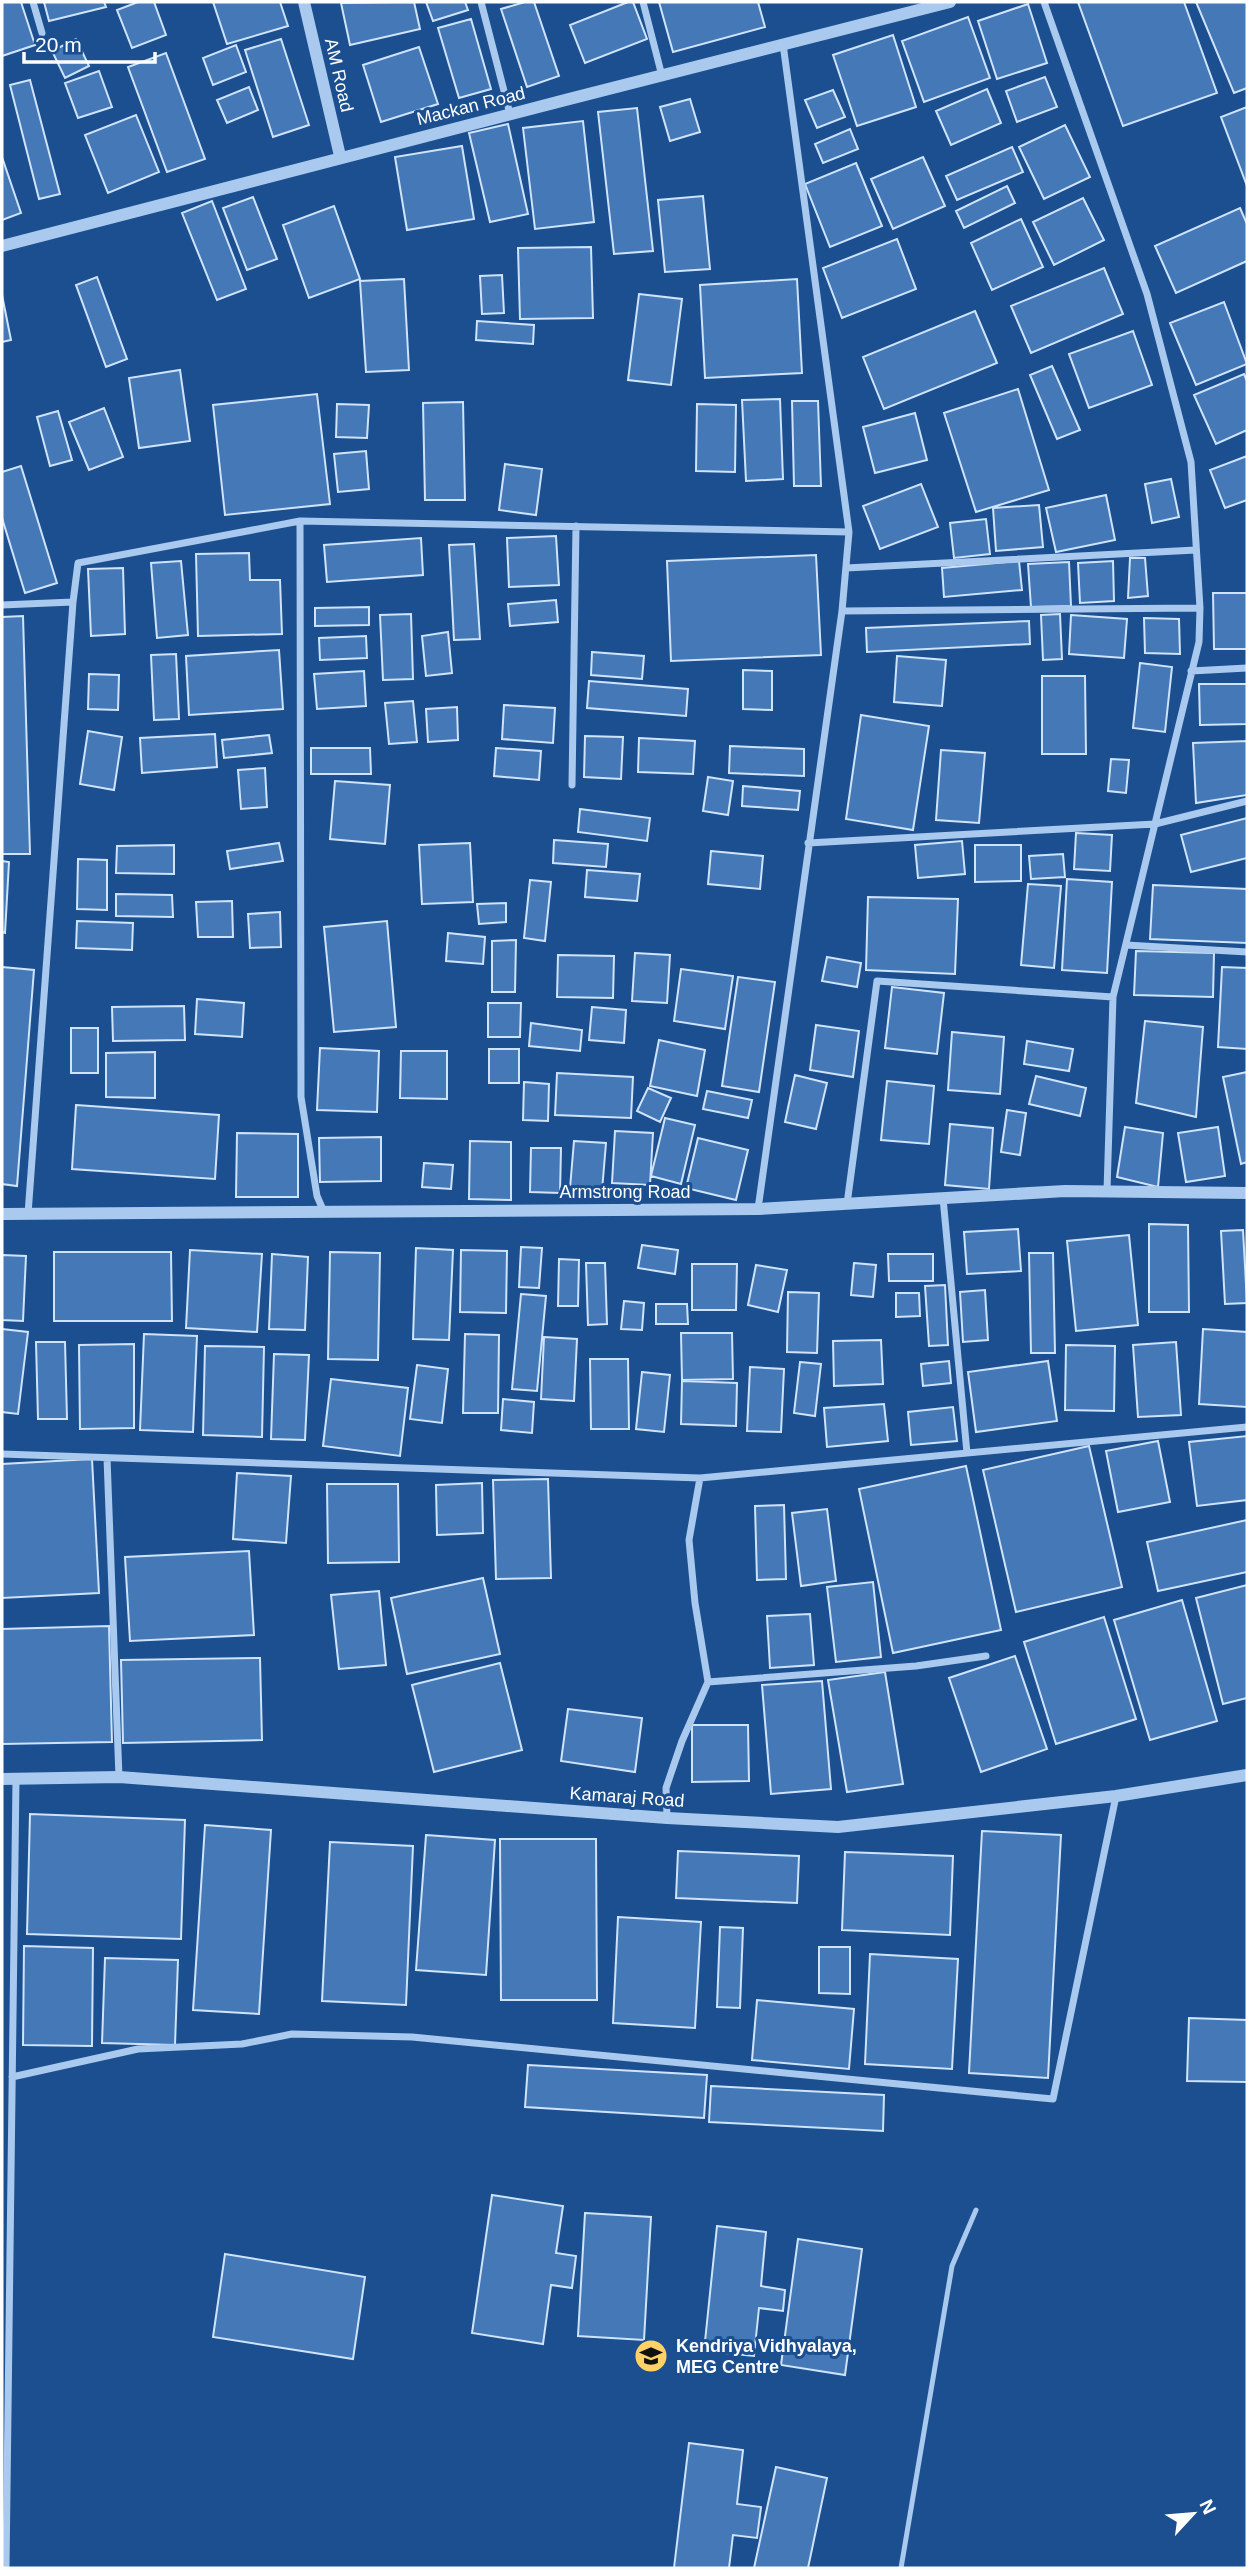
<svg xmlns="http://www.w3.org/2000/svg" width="1249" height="2570" viewBox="0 0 1249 2570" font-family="Arial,sans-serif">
  <rect width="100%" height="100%" fill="#1b4f8f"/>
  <!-- building -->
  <path fill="#4478b7" stroke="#cfe3fa" stroke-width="2" d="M2 2H21L35 45 2 56Z
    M44 2H104L106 7 49 21Z
    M138 2H154L166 35 132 48 117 10Z
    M213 2H280L288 26 227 44Z
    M414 2 420 29 350 45 341 3Z
    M426 2H465L468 10 433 21Z
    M525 2H534L559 76 527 87 501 9Z
    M628 2H633L647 39 585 63 570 25Z
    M659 2H758L765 27 673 52Z
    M1078 2H1184L1217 93 1123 126Z
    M1196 2H1247V88L1234 93Z
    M1028 4 1047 63 997 79 978 21Z
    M968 17 990 78 924 102 902 41Z
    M471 19 491 89 459 98 438 28Z
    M893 35 916 107 857 126 833 55Z
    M76 39 89 66 65 78 52 51Z
    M281 39 309 125 273 137 245 50Z
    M236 45 246 72 213 85 203 58Z
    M419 47 438 104 381 122 363 65Z
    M166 53 205 159 167 172 128 67Z
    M99 71 112 107 78 118 65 83Z
    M1045 77 1057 107 1017 122 1006 91Z
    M30 80 60 194 39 199 10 85Z
    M249 87 258 110 227 123 217 100Z
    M987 89 1001 123 951 145 936 111Z
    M833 90 845 117 817 128 805 100Z
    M690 99 700 132 670 141 660 107Z
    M1247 107V186L1221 117Z
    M637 108 653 251 614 254 598 112Z
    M136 115 159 172 108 193 85 135Z
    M583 121 594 222 535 229 523 128Z
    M508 124 528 214 490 222 469 133Z
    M1065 125 1090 177 1044 199 1019 147Z
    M850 129 858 149 823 163 815 144Z
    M462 146 474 219 407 230 395 157Z
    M1012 147 1023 172 957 200 946 176Z
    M2 157 21 213 2 220Z
    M923 157 945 206 893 229 871 179Z
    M856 163 882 226 830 247 805 184Z
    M1007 186 1015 203 964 228 956 211Z
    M703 196 710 269 665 272 658 200Z
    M253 197 277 259 247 270 223 208Z
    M1083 198 1104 240 1054 265 1033 222Z
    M212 201 246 289 217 300 182 213Z
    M334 206 360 279 309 298 283 225Z
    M1240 208 1247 224V261L1176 293 1155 246Z
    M1021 219 1043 267 992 290 971 243Z
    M897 239 916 289 842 318 823 268Z
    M591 247 593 318 520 319 518 248Z
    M1104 268 1123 314 1031 353 1011 306Z
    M502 275 504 313 482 314 480 276Z
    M97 277 127 359 106 367 76 285Z
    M404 279 409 370 366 372 360 281Z
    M797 279 802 373 705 378 700 285Z
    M639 294 682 299 671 385 628 380Z
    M2 295 11 340 2 342Z
    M1224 302 1247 364 1196 385 1170 323Z
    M975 311 997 363 884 409 863 357Z
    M477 321 534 325 533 344 476 340Z
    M1133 331 1152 385 1089 408 1069 354Z
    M1052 366 1080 430 1057 439 1030 375Z
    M180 370 190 441 139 448 129 378Z
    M1244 374 1247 381V430L1216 444 1194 395Z
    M1018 389 1049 490 976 512 944 413Z
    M317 394 330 504 225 515 213 405Z
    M780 399 783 479 746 481 742 400Z
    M792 401H818L821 486H794Z
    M463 402 465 500H425L423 403Z
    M337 404 369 405 367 438 336 437Z
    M697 404 736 405 735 472 696 471Z
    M104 408 123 457 89 470 69 422Z
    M58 411 72 460 50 466 37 417Z
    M915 413 927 460 875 473 863 427Z
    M366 451 369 489 338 492 334 454Z
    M1247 456V500L1225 508 1210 470Z
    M505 464 542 469 536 515 499 510Z
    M21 466 57 583 25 593 2 518V472Z
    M1171 479 1179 517 1152 523 1145 484Z
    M921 484 938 527 880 549 863 506Z
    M1106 495 1115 540 1056 552 1046 508Z
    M1039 505 1043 547 996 551 993 508Z
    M986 519 990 554 954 558 950 523Z
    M556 536 559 585 509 587 507 538Z
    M421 538 423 575 327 582 324 545Z
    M474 544 480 639 454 640 449 545Z
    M249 553 250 580H280L282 634 198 636 196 554Z
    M816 555 821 655 671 661 667 561Z
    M1130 558H1145L1148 596 1128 598Z
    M181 561 188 635 157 638 151 563Z
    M1019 561 1022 590 944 597 942 568Z
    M1113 561 1114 601 1080 603 1078 563Z
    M1069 562 1071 606 1031 607 1028 564Z
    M123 568 125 634 91 636 88 569Z
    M1213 593H1247V649H1214Z
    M556 600 558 622 510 626 508 604Z
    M369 607V625L315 626V608Z
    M411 614 413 679 383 680 380 615Z
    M1060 614 1062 659 1043 660 1041 615Z
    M1071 615 1127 619 1124 658 1069 654Z
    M23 616 30 854H2V617Z
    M1144 618 1179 619 1180 654 1145 653Z
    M1029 621 1030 644 867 652 866 628Z
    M448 632 452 673 426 676 422 636Z
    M366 636 367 658 320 660 319 638Z
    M279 650 283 709 189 715 186 656Z
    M592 652 644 656 642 679 591 675Z
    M176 654 179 719 154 720 151 655Z
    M897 656 946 660 942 706 894 702Z
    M1140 663 1172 667 1165 732 1133 728Z
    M743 670 772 671V710L743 709Z
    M364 671 366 706 317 709 314 674Z
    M89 674 119 675 118 710 88 709Z
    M1042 676H1085L1086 754H1042Z
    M589 681 688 689 686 716 587 708Z
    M1199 684H1247V724L1200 725Z
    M413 701 417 742 389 744 385 703Z
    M504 705 555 708 553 743 502 739Z
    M457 707 458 740 428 742 426 709Z
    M861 715 929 726 913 830 846 819Z
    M88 731 122 737 114 790 80 784Z
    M215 734 217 767 142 773 140 738Z
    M269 735 272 753 224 758 222 740Z
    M585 736 623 737 621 779 584 777Z
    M639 738 695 741 693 774 638 772Z
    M1247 741V795L1196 803 1193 743Z
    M730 746 804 749V776L729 773Z
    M311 748H370L371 774H311Z
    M496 748 541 751 539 780 494 776Z
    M941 750 985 753 979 823 936 820Z
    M1111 759 1129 760 1126 793 1108 791Z
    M265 768 267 807 241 809 238 770Z
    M708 777 733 781 728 815 703 811Z
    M335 781 390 785 385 844 330 839Z
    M743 786 800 791 798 810 742 806Z
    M580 809 650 818 647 841 578 832Z
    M1247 818V858L1191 872 1181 835Z
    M1076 833 1112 835 1110 871 1074 869Z
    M554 840 608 844 606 867 553 863Z
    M962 841 965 874 918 878 915 845Z
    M279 843 283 861 230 869 227 851Z
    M470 843 473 902 422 904 419 845Z
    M174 845V874L116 873 117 846Z
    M975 845H1021V881L975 882Z
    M711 851 763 856 760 889 708 884Z
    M1063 854 1065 877 1031 879 1029 856Z
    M78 859 107 860V910L77 909Z
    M2 861 9 862 5 933 2 932Z
    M587 870 640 874 637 901 585 897Z
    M1067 879 1112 882 1107 973 1062 970Z
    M530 880 551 882 545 941 524 938Z
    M1028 884 1061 886 1054 968 1021 965Z
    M1153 885 1247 889V943L1150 939Z
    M116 894 172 895 173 917 116 916Z
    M868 897 958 899 955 974 866 970Z
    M232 901 233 937H198L196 902Z
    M506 903V922L479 924 477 904Z
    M280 912 281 947 250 948 248 914Z
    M77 921 133 923 132 950 76 948Z
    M387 921 396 1027 334 1032 324 927Z
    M448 933 485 937 483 964 446 961Z
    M516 940 515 992H492V941Z
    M1136 951 1214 953 1213 997 1134 995Z
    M635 953 670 955 667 1003 632 1001Z
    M558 955 614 956 613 998 557 997Z
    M827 957 861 963 857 987 822 981Z
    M2 967 34 970 17 1186 2 1184Z
    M1222 967 1247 968V1049L1218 1047Z
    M681 969 733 976 725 1029 674 1021Z
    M738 977 775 982 759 1092 722 1086Z
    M892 987 944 993 937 1054 885 1048Z
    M197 999 244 1003 242 1037 195 1034Z
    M488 1003H521L520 1037H488Z
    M184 1006 185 1040 113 1041 112 1007Z
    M592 1007 626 1010 624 1043 589 1040Z
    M1145 1021 1203 1027 1196 1117 1136 1103Z
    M531 1023 582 1030 580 1051 529 1046Z
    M816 1025 859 1031 853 1077 810 1070Z
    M71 1028H98V1073H71Z
    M952 1032 1004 1037 1000 1094 948 1090Z
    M659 1040 705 1050 697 1096 650 1086Z
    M1027 1041 1073 1049 1069 1071 1024 1064Z
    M320 1048 379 1051 377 1112 317 1110Z
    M489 1049H519V1083H489Z
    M401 1051H447V1099L400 1098Z
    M155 1052V1098L106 1097V1053Z
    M1247 1072V1162L1241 1164 1223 1077Z
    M557 1073 633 1077 631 1118 555 1115Z
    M795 1075 827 1083 816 1129 785 1122Z
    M1036 1076 1086 1088 1080 1116 1029 1104Z
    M887 1081 934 1086 929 1144 881 1140Z
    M524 1082 549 1084 548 1121 523 1120Z
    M648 1088 671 1098 660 1122 637 1111Z
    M707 1091 752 1100 748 1118 703 1109Z
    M76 1105 219 1115 215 1179 72 1169Z
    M1007 1110 1026 1113 1020 1155 1001 1152Z
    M665 1118 695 1125 681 1184 651 1176Z
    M950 1124 993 1128 989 1189 945 1185Z
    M1125 1127 1163 1133 1158 1187 1117 1177Z
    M1218 1127 1225 1176 1186 1182 1178 1133Z
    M615 1131 653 1133 650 1185 612 1183Z
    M237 1133 298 1134V1197H236Z
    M381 1137V1181L320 1182 319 1138Z
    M698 1138 748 1150 736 1200 686 1188Z
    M470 1141 511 1142V1200L469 1199Z
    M574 1141 606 1143 602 1191 570 1188Z
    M531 1148H561L560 1193 530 1192Z
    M424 1163 453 1165 451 1189 422 1187Z
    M1149 1224 1188 1225 1189 1312H1149Z
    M1018 1229 1021 1271 967 1274 964 1232Z
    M1243 1230 1247 1303 1225 1304 1221 1231Z
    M1129 1235 1138 1325 1076 1331 1067 1241Z
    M642 1245 678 1250 675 1274 638 1268Z
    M521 1247 542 1248 539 1288 519 1287Z
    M416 1248 453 1250 449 1340 413 1339Z
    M190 1250 262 1254 257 1332 186 1328Z
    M461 1250 507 1251 506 1313 460 1312Z
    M54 1252H171L172 1321H54Z
    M330 1252 380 1253 378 1360 328 1359Z
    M1029 1253H1053L1055 1353H1031Z
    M272 1254 308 1257 305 1330 269 1329Z
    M888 1254H933V1281H889Z
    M2 1255 26 1256 23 1321 2 1320Z
    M559 1259 579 1260 578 1306H558Z
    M586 1263H605L607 1324 588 1325Z
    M854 1263 876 1265 873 1297 851 1295Z
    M692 1264H737L736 1310H692Z
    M756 1265 787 1270 778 1312 748 1305Z
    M945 1285 948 1345 929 1346 925 1286Z
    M985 1290 988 1340 963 1342 960 1292Z
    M788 1292 819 1293 817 1353 787 1352Z
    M896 1293H919L920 1316 896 1317Z
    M521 1294 546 1296 537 1391 512 1389Z
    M624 1301 644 1303 642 1330 621 1329Z
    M656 1304H687L688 1324H656Z
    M2 1329 28 1332 18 1414 2 1412Z
    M1203 1329 1247 1332V1407L1199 1404Z
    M681 1333H732L733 1379 682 1380Z
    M144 1334 197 1336 193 1432 140 1430Z
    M465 1334 499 1335 498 1413H463Z
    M544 1337 577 1339 574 1401 541 1399Z
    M881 1340 883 1384 834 1386 833 1341Z
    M36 1342H65L67 1419H38Z
    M1176 1342 1181 1415 1138 1417 1133 1345Z
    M134 1344V1428L80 1429 79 1345Z
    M1066 1345 1115 1346 1114 1411 1065 1410Z
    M205 1346 264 1347 262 1437 203 1435Z
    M274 1354 309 1355 305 1440 271 1439Z
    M590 1359H628L629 1429H591Z
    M949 1361 951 1383 923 1386 921 1364Z
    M1048 1361 1057 1421 976 1432 968 1372Z
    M800 1362 821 1364 815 1416 794 1413Z
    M417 1365 448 1369 442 1423 410 1419Z
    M750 1367 784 1369 781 1432 747 1431Z
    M642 1372 670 1375 664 1432 636 1429Z
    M331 1379 408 1388 400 1456 323 1446Z
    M682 1381 737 1383 736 1426 681 1424Z
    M503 1399 534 1402 532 1433 501 1430Z
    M884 1404 888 1441 827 1447 824 1408Z
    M953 1407 957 1441 911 1445 908 1412Z
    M1247 1436V1500L1197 1506 1189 1442Z
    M1158 1441 1170 1502 1118 1512 1106 1451Z
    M1089 1446 1122 1587 1016 1612 983 1470Z
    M92 1459 99 1593 2 1598V1464Z
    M966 1466 1001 1630 893 1653 859 1489Z
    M237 1473 291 1476 286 1543 233 1539Z
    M548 1479 551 1578 496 1579 493 1480Z
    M482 1483 483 1533 437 1535 436 1485Z
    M327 1484H398L399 1562 328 1563Z
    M784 1505 786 1579 757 1580 755 1506Z
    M827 1509 836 1581 801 1586 792 1513Z
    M1247 1520V1572L1158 1591 1147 1542Z
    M249 1551 254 1635 130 1641 125 1557Z
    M483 1578 500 1654 407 1674 391 1598Z
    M873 1582 881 1657 836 1662 827 1587Z
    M1247 1585V1698L1223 1704 1196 1598Z
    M379 1591 386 1665 339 1669 331 1595Z
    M1182 1600 1217 1721 1150 1740 1114 1620Z
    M810 1614 814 1665 770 1668 767 1616Z
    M1104 1617 1136 1719 1056 1744 1024 1642Z
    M109 1626 112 1742 2 1744V1629Z
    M1015 1656 1047 1749 981 1772 949 1678Z
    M260 1658 262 1740 123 1743 121 1660Z
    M500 1663 522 1750 434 1772 412 1685Z
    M885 1672 903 1784 847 1792 828 1680Z
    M822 1681 831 1789 771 1794 762 1685Z
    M568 1709 642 1718 635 1772 561 1761Z
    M692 1725H748L749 1781 692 1782Z
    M30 1814 185 1820 181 1939 27 1934Z
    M205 1825 271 1830 259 2014 193 2010Z
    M982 1831 1061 1835 1048 2078 969 2073Z
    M426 1835 495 1840 486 1975 416 1970Z
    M500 1839H596L597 2000H501Z
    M330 1842 413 1846 406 2005 322 2001Z
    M678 1851 799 1856 797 1903 676 1898Z
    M845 1852 953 1856 950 1935 842 1930Z
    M618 1917 701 1922 695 2028 613 2023Z
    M720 1927 743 1928 740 2008 717 2007Z
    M24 1946 93 1948 92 2046 23 2045Z
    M819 1947H850V1994L819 1993Z
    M870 1954 958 1959 952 2069 865 2064Z
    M105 1958 178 1960 175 2045 102 2043Z
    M757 2000 854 2009 849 2069 752 2060Z
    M1189 2018 1247 2020V2082L1187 2081Z
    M528 2065 707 2075 704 2118 525 2107Z
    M711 2086 884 2095 883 2131 709 2122Z
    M492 2195 563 2206 556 2253 576 2256 572 2288 551 2285 543 2344 472 2333Z
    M585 2213 651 2217 644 2340 578 2336Z
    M717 2226 766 2232 761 2286 785 2290 783 2311 759 2308 754 2356 704 2351Z
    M798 2239 862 2249 845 2375 781 2365Z
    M225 2254 365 2277 353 2359 213 2337Z
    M689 2443 743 2450 737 2504 761 2507 757 2538 733 2535 729 2568H674Z
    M776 2467 827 2478 808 2568H754Z"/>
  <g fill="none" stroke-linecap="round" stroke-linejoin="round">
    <!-- service -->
    <path stroke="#a9c9ee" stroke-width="5" d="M901 2568 952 2266 976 2210"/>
    <!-- minor -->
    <path stroke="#a9c9ee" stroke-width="7" d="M33 2 42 33
      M481 2 510 114
      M643 2 662 76
      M1044 2 1147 294 1191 462 1200 608 1199 642 1113 997 1107 1191
      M300 521 301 1097 317 1196 324 1212
      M846 568 1196 550
      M2 605 73 602
      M842 611 1200 608
      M1191 671 1247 668
      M572 785 576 526
      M808 843 1155 824 1247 801
      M1126 945 1247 952
      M943 1198 967 1453
      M847 1204 877 981 1113 997
      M758 1209 842 611 849 532 783 44
      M28 1214 73 602 78 563 300 521 849 532
      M2 1454 700 1478 1247 1427
      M107 1458 119 1777
      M700 1478 689 1540 695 1603 708 1682
      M667 1818 666 1788 682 1741 708 1682 916 1666 986 1656
      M12 2077 138 2049 242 2044 292 2034 412 2037 1053 2099 1116 1796
      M6 2568 16 1779"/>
    <!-- tertiary -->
    <path stroke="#a9c9ee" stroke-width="12" d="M304 2 340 156
      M2 246C317 162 634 83 950 2
      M2 1214 758 1209 1065 1191 1247 1193
      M2 1779 119 1777 667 1818 838 1827 1116 1796 1247 1775"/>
  </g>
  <!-- icons -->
  <defs>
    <symbol id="school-disc" viewBox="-11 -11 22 22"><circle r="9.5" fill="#ffd166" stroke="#1b4f8f"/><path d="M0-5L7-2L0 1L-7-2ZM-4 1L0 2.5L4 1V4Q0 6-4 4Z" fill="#111"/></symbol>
  </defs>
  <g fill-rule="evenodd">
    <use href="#school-disc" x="632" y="2337" width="38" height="38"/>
  </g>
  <g text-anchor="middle" stroke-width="6" stroke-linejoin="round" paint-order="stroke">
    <!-- street labels -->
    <g font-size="18" fill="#fff" stroke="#1b4f8f">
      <text transform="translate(339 75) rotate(77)" y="6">AM Road</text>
      <text transform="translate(471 106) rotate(-14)" y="6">Mackan Road</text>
      <text x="625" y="1198">Armstrong Road</text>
      <text transform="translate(627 1797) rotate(4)" y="6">Kamaraj Road</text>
    </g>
    <!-- poi labels -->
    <g font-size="18" font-weight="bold" fill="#fff" stroke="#1b4f8f" text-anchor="start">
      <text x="676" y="2352">Kendriya Vidhyalaya,<tspan x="676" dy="21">MEG Centre</tspan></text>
    </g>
  </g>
  <!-- border -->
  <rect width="1249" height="2570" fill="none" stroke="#ffffff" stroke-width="7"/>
  <!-- north arrow -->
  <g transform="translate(1193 2514) rotate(64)" stroke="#1b4f8f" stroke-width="5" paint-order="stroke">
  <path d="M0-5L12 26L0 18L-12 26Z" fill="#ffffff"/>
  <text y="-10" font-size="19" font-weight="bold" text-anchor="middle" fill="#ffffff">N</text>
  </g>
  <!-- scale -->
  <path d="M24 52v10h131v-10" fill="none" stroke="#ffffff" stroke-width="3.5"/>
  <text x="35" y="52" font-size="21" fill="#ffffff" stroke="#1b4f8f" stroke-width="5" paint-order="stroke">20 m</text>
</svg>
